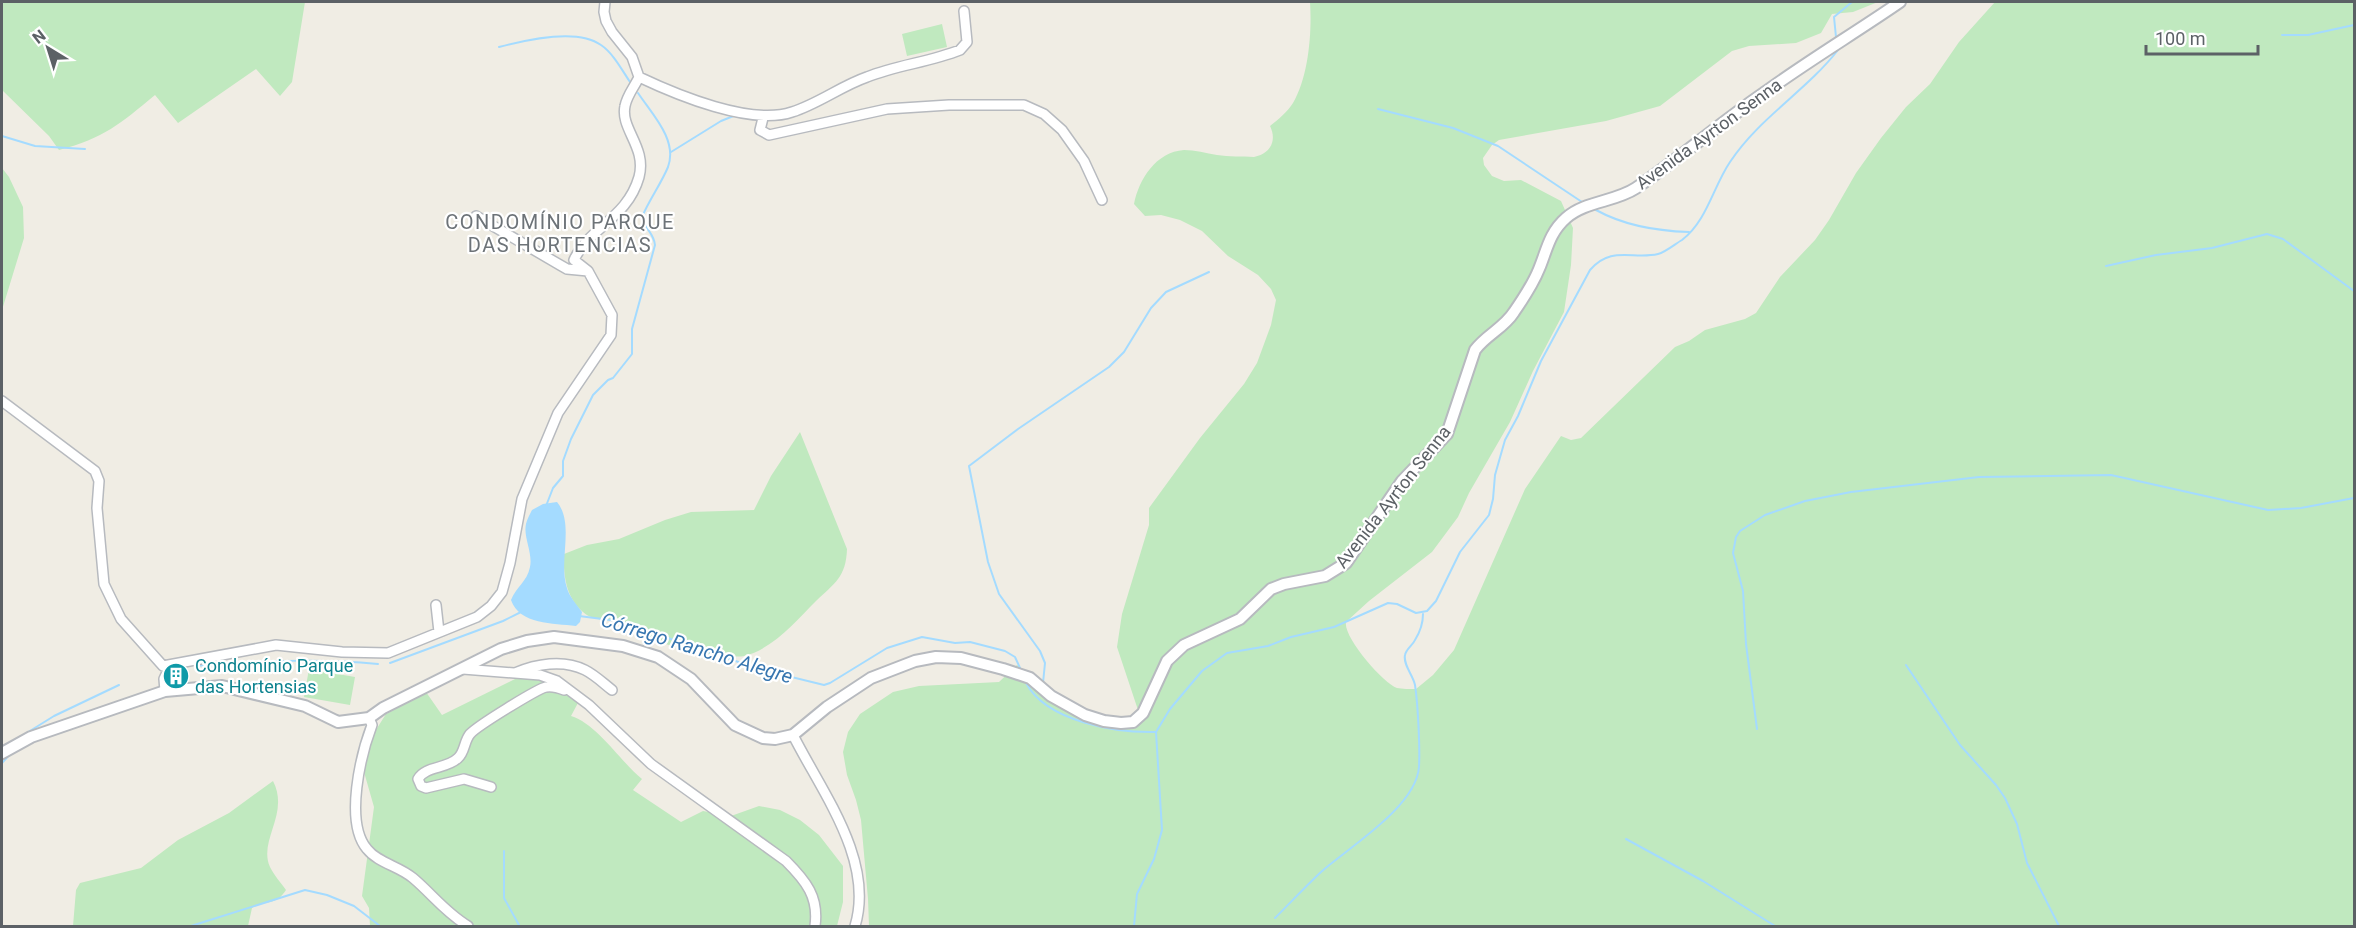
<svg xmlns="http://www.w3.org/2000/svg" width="2356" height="928" viewBox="0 0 2356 928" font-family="Roboto,sans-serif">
  <rect width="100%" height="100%" fill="#f0ede4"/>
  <!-- green -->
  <path fill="#c0e9bf" d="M2 2H305L292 82 280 96 256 69 178 123 155 95C120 124 104 138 59 150L49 136 2 90Z
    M1310 2H1878L1853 12 1832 14 1821 33 1796 43 1749 46 1732 51 1660 106 1606 121 1499 140 1492 145 1483 158 1484 165 1492 176 1504 181 1521 180 1561 201 1573 228 1571 265 1564 312 1533 371 1510 422 1469 493 1458 517 1432 552 1369 601 1346 622C1343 637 1383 683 1397 688 1402 689 1410 689 1416 689L1433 675 1454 650 1525 489 1561 436 1571 440 1581 438 1675 347 1689 341 1705 330 1745 319 1756 313 1780 277 1815 240 1829 220 1856 173 1881 138 1906 107 1930 84 1959 42 1995 2H2354V926H869L868 899 861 820 856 800 847 775 843 752 848 732 860 714 893 692 919 686 999 682 1017 665C1036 679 1094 723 1116 722 1123 721 1132 716 1139 713L1117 647 1122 614 1149 525V508L1200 438 1244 384 1257 363 1271 325 1276 300 1271 289 1258 275 1228 256 1202 231 1180 220 1161 215 1145 216 1134 204C1139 179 1156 152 1184 150 1195 150 1206 153 1217 155 1229 157 1242 156 1254 157 1271 154 1277 140 1270 126 1278 120 1288 111 1293 103 1309 76 1312 31 1310 2Z
    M942 24 947 47 907 56 902 34Z
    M2 168 9 177 23 207 24 238 2 310Z
    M800 432 847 549C846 577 835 583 816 601 796 621 773 649 744 656 730 659 672 648 658 641 645 635 638 626 622 622 609 619 594 622 583 612 566 598 563 574 564 554L587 545 619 539 665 520 691 512 754 510 771 476Z
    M309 669 355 677 350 705 304 697Z
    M537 675 579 701 571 716C597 724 620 761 642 779L633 790 681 822 703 811 731 816 759 806 780 810 800 820 819 835 843 866V902L837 926H370L369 908 362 896 374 807 364 772 366 755 374 733 386 714 426 692 442 715 519 677Z
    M273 781C290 814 258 840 270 867 274 875 281 883 286 890 275 907 266 899 252 908L248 926H73L76 890 80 883 141 868 178 840 229 813Z"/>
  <!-- water -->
  <path fill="#a4dbff" d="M557 502C575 524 558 561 567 588 569 596 577 605 582 612L580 622 576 626C553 623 520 625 511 600 516 587 527 582 530 567 533 553 523 537 526 524 527 519 530 514 532 510L543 504Z"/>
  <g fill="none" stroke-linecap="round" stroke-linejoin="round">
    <!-- stream -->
    <path stroke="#a4dbff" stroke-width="2" d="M2282 35H2308L2354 25
      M1836 37 1834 17 1852 2
      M499 47C525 40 578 28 601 45 613 53 622 70 630 82
      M1378 109 1453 128 1498 146 1582 202
      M2 136 35 146 85 149
      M671 152 721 121 736 115
      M1596 210C1625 226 1656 231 1689 232
      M2106 266 2156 255 2212 248 2267 234 2283 239 2354 291
      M546 506 553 488 563 476V461L571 439 593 395 608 380 613 378 632 354V329L655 245C654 233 644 228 642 217 649 200 661 184 668 167 678 140 652 114 638 93
      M579 616 618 621 759 669 824 685 830 683 887 648 922 637 955 643 970 642 1005 651 1015 657 1020 668
      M390 663 503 621 521 612
      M1906 665 1960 745 1996 785 2005 798 2017 824 2027 863 2059 926
      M195 666C256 661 316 658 378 664
      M1026 683C1047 722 1117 733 1156 732
      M1043 683 1045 663 1040 651 999 594 988 562 969 466 1018 429 1109 367 1124 352 1151 308 1166 292 1209 272
      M1757 729 1746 644 1743 591 1733 553 1736 537 1740 531 1765 515 1805 501 1851 492 1979 477 2111 475 2268 510 2301 508 2354 498
      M25 734 54 716 119 685
      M2 763 11 753
      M1626 839 1703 881 1775 926
      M504 851V898L519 925
      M1275 918C1290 903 1305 887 1321 872 1349 847 1416 807 1419 767 1420 747 1418 705 1415 685 1413 675 1403 665 1405 655 1406 649 1413 645 1415 640 1420 632 1423 623 1423 614
      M191 926 305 890 327 895 354 906 380 926
      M1134 926 1137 894 1154 859 1162 830 1156 732 1170 709 1202 671 1227 653 1268 646 1291 637 1334 627 1388 603 1397 604 1416 613 1427 611 1436 601 1460 552 1489 515 1493 499 1495 475 1505 440 1518 416 1541 361 1590 270C1611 245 1633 260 1658 254 1666 252 1675 244 1682 240 1707 221 1713 187 1730 162 1759 118 1806 91 1838 50"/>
    <defs>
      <path id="minor" d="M639 77C677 95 751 126 792 112 818 104 841 86 867 77 897 65 930 62 960 50L967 42 964 11
        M763 118 760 130 769 135 887 109 949 105H1024L1044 114 1062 130 1084 161 1102 200
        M588 271 574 260C589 227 627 219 639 177 647 147 620 129 625 106 627 95 635 86 639 77L632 57 612 32 606 21 604 12 605 2
        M2 401 95 471 99 481 97 508 104 584 121 619 163 666 276 645 342 652 388 653 477 617 491 606 502 592 510 563 522 499 558 413 611 335 612 315 588 271 567 269 560 265 476 216
        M436 605 439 632
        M170 666 179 689
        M463 669 540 675 557 681 589 705 651 764 786 861C806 881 819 897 815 926
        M515 673C536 664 563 659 585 670 595 675 603 683 612 690
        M165 691 164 679 170 666
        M369 718 372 725C361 754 344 822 367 849 378 863 399 866 413 878 432 894 446 913 468 926
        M793 735C821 791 875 860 855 926
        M491 787 464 779 426 788 421 786 418 779C425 766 447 769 458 758 465 752 464 741 470 734 477 726 537 689 546 687 552 686 559 688 564 690"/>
      <path id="tertiary" d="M2 753 31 737 165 691 222 686 305 706 338 722 369 718 383 708 501 649 527 641 554 637 623 646 658 657 691 679 735 725 763 738 775 739 793 735 827 707 871 678 915 661 936 657 961 658 1003 669 1030 678 1051 696 1085 715 1104 721 1121 723 1133 722 1143 713 1167 661 1184 645 1240 619 1271 589 1284 584 1325 576 1346 563 1402 481 1447 434 1475 350C1486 335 1504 328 1514 312 1523 299 1533 284 1539 269 1547 250 1549 233 1566 218 1585 201 1615 202 1636 188 1680 158 1720 123 1764 93 1808 61 1855 33 1900 2"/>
    </defs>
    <!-- minor casing -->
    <use href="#minor" stroke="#b7babf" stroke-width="12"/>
    <!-- tertiary casing -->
    <use href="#tertiary" stroke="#b7babf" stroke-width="14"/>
    <!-- minor -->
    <use href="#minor" stroke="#fff" stroke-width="9"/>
    <!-- tertiary -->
    <use href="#tertiary" stroke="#fff" stroke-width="10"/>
  </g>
  <!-- icons -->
  <defs>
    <symbol id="building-disc" viewBox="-11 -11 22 22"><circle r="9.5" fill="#0f9aa8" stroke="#fff"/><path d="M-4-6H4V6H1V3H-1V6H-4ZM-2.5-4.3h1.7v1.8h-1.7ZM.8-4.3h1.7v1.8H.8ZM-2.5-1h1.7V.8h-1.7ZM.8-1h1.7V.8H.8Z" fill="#fff"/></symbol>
  </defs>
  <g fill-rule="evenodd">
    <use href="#building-disc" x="161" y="661" width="30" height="30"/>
  </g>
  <g text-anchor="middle" stroke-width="4.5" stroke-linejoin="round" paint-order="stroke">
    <!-- street labels -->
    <g font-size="18" fill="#5c6166" stroke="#fff">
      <text transform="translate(1709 134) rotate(-36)" y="6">Avenida Ayrton Senna</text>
      <text transform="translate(1393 497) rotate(-52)" y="6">Avenida Ayrton Senna</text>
    </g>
    <!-- culture labels -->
    <g font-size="18" fill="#0d838f" stroke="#fff" text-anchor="start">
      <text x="195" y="672">Condomínio Parque<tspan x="195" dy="21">das Hortensias</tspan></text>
    </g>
    <!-- neighbourhood labels -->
    <g font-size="20" letter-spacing="1.5" fill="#6d7378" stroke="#fff">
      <text x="560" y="229">CONDOMÍNIO PARQUE<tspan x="560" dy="23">DAS HORTENCIAS</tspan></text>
    </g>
    <!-- water labels -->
    <g font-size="20" font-style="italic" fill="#3776b0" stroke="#fff">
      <text transform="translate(697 648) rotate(17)" y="7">Córrego Rancho Alegre</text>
    </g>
  </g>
  <!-- border -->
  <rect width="2356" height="928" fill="none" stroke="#5c6166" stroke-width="6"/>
  <!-- north arrow -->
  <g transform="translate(48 48) rotate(322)" stroke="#ffffff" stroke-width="4.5" paint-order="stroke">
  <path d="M0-4.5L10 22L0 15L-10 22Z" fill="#5c6166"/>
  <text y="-9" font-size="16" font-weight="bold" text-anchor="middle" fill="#5c6166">N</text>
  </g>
  <!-- scale -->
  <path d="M2146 45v9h112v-9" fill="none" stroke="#5c6166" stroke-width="3"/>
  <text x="2155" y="45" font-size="18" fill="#5c6166" stroke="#ffffff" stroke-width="4.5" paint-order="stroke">100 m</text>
</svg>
